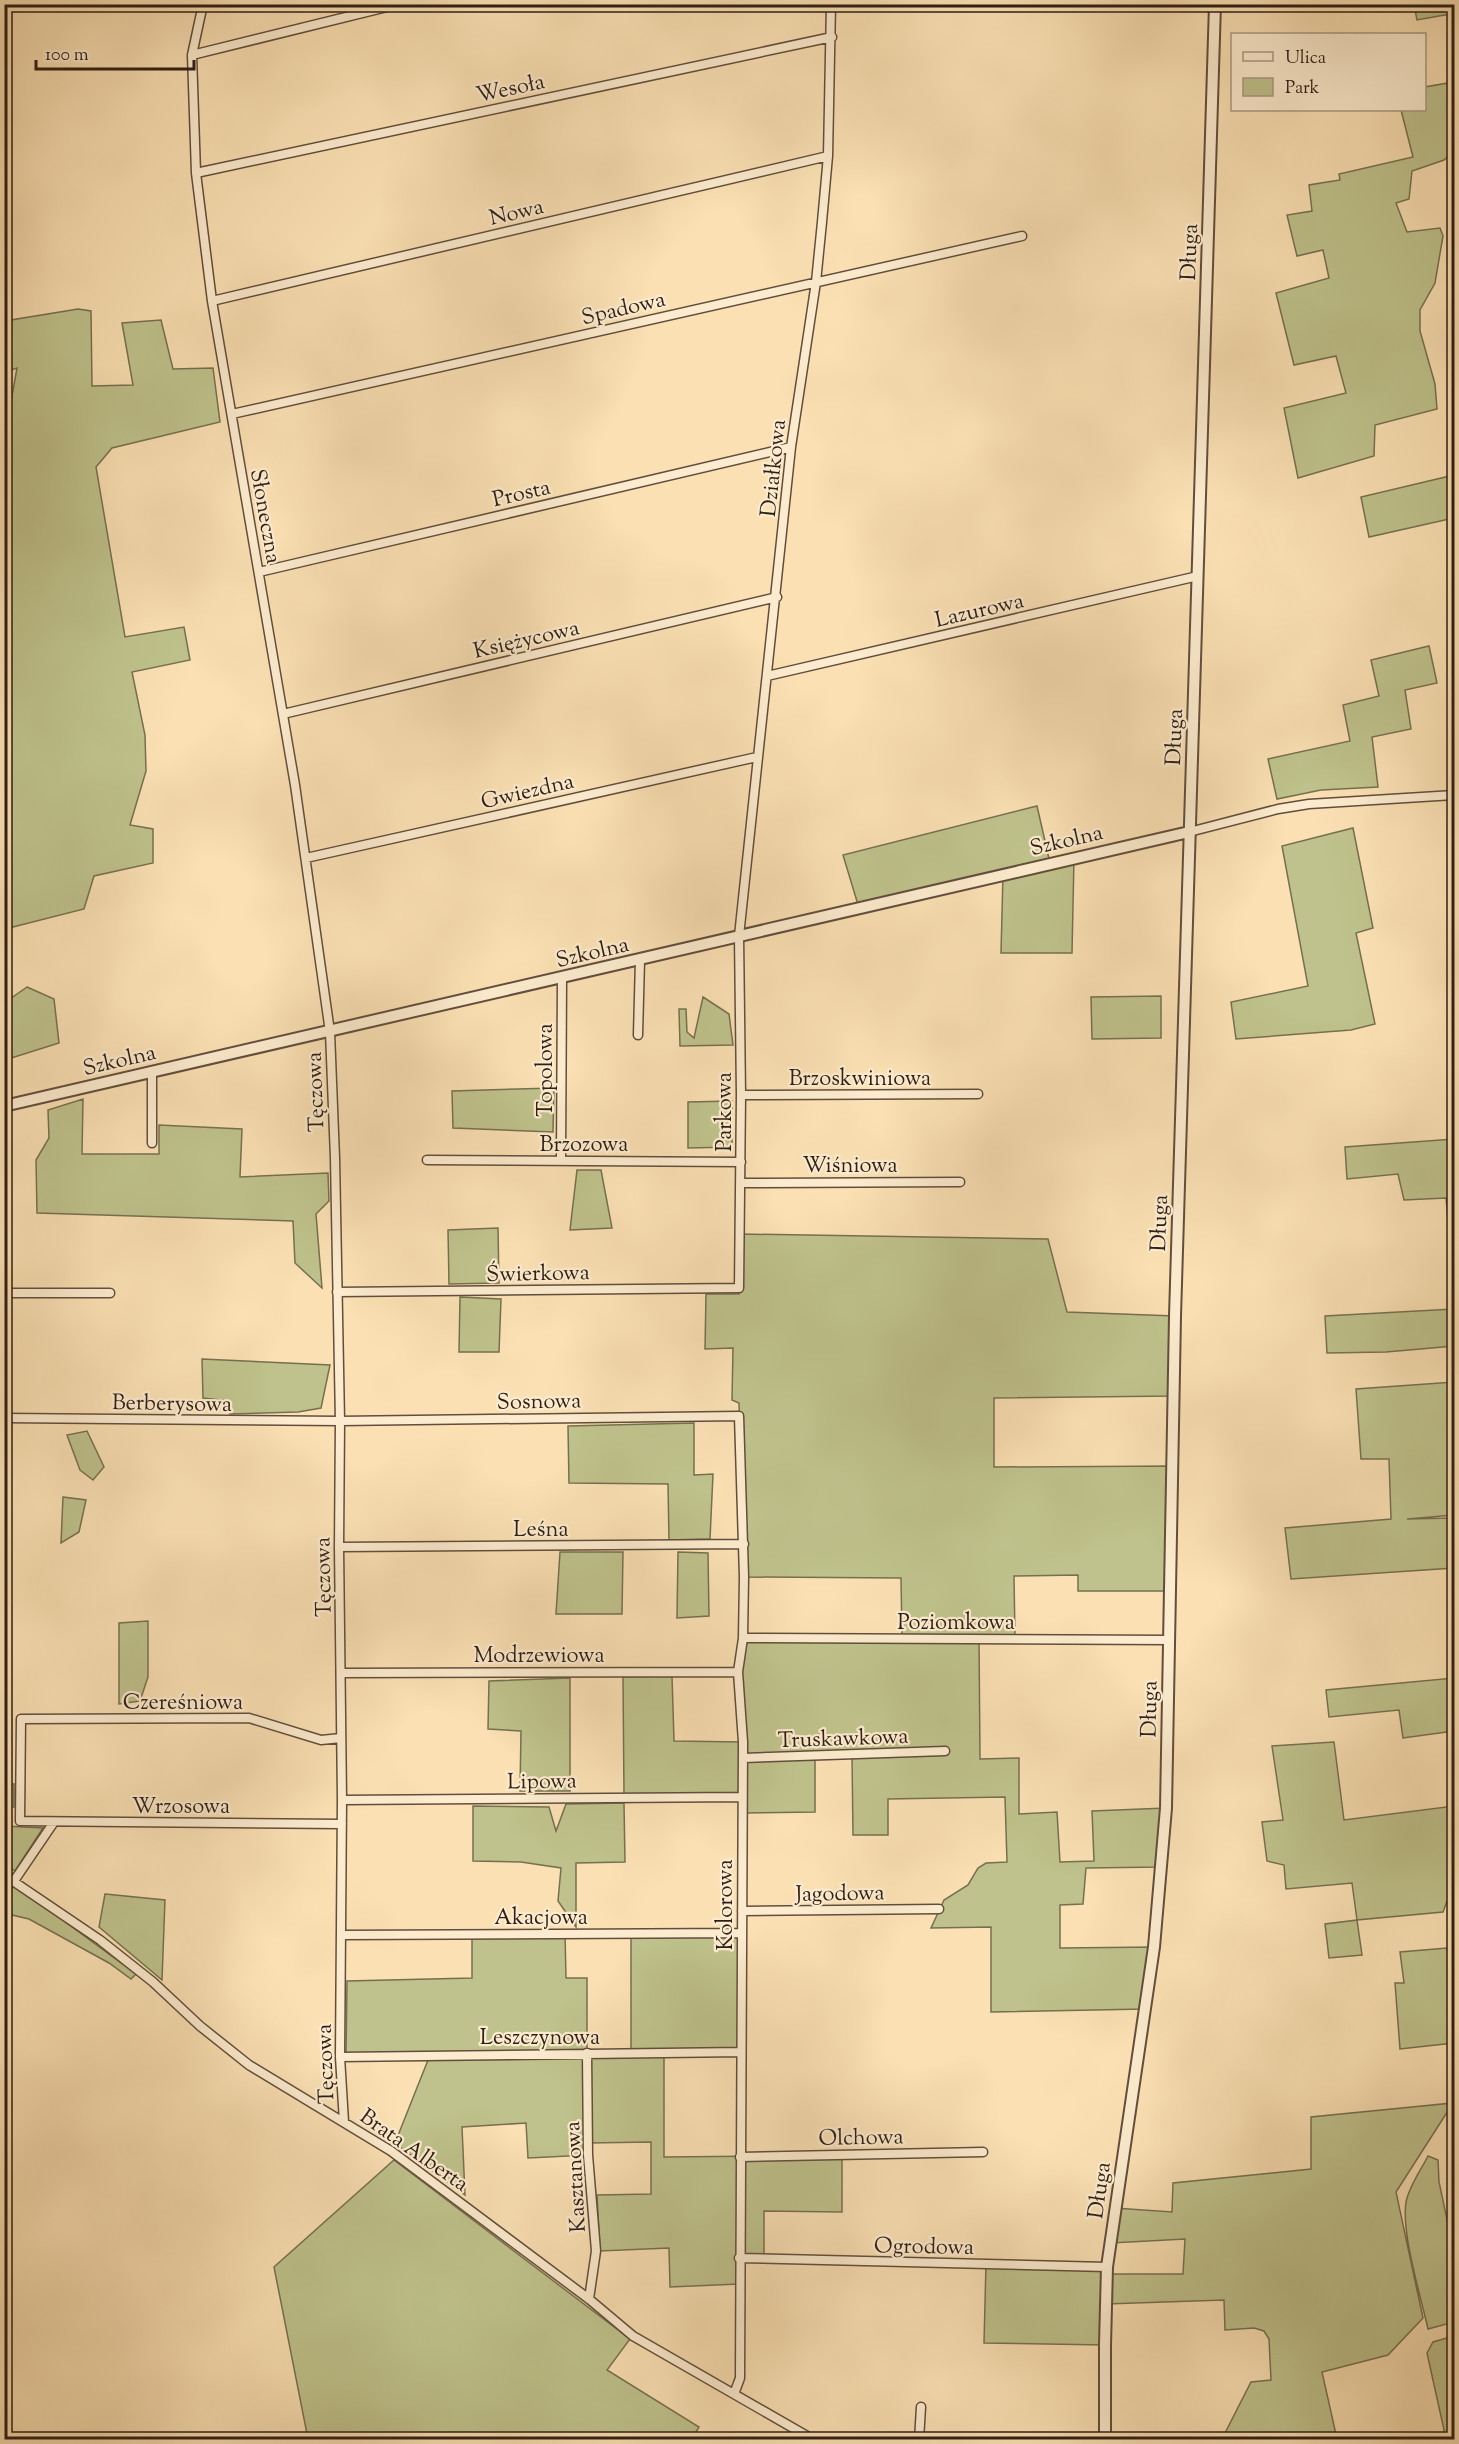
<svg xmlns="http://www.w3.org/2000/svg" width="1459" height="2444" viewBox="0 0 1459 2444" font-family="'Sorts Mill Goudy',serif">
  <rect width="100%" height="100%" fill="#fae0b3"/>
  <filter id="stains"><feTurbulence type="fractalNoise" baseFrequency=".00333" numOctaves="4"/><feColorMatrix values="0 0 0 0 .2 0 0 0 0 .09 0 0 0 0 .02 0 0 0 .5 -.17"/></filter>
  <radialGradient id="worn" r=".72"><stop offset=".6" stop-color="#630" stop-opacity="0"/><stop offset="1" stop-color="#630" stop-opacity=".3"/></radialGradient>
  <!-- green -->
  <path fill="#bfc28c" stroke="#777050" stroke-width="1.5" d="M1414 5H1450V14L1417 20Z
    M1454 82V151L1444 160 1412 171 1409 199 1396 203 1407 232 1440 228 1443 236 1435 283 1420 310V331L1435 384 1437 409 1375 425 1374 456 1298 478 1284 408 1346 393 1336 356 1294 365 1276 293 1329 278 1323 250 1297 256 1287 215 1312 211 1309 185 1340 180 1339 174 1413 157 1401 110H1424L1425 87Z
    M78 309 91 311 92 386 133 385 122 323 161 320 173 369 213 368 220 422 112 448 96 467 125 637 184 627 190 660 132 672 145 735 146 771 130 825 153 829V863L94 876 84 909 5 929 4 420 8 419 17 368 5 372V321Z
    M1454 475V518L1369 537 1361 497Z
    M1429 646 1437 683 1405 690 1411 729 1372 737 1378 787 1321 790 1277 799 1268 759 1350 741 1343 705 1379 696 1371 660Z
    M1037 806 1050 863 1074 858 1072 953H1001L1003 874 859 908 843 855Z
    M1353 828 1373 928 1356 933 1375 1024 1351 1030 1236 1039 1231 1002 1308 986 1282 846Z
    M27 987 54 999 59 1043 5 1060V998L7 1001Z
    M1161 996V1038L1092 1039 1091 997Z
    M703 997 729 1014 733 1045 680 1046 679 1009H686L687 1032 694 1038Z
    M554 1088 553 1132 453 1128 452 1091Z
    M83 1099 82 1154H159V1125L242 1129 240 1177 328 1173 329 1201 316 1214 322 1288 295 1263 293 1221 37 1213 36 1160 49 1138 48 1110Z
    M732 1101V1147L688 1148V1102Z
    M1454 1139V1274H1453L1446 1198 1404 1200 1398 1174 1347 1179 1345 1147Z
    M577 1170H601L612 1228 570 1230Z
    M498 1228 499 1283 449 1284 448 1230Z
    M740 1234 1048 1239 1067 1312 1175 1316 1173 1396 994 1398V1467L1173 1466 1172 1591H1078V1575L1014 1576 1015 1639H979L980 1759 1019 1758V1814L1057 1812 1060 1862 1094 1861 1092 1811 1166 1808 1162 1867 1086 1868 1083 1904 1060 1905V1948L1154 1947 1145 2009 991 2012V1927L931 1928 944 1900 968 1885 978 1868 986 1863 1007 1862 1005 1797 888 1799V1835H853L852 1755 815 1756V1812L742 1813V1797H624L623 1677 672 1676 674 1741 742 1742 738 1672 743 1638H902L901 1578 744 1577 739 1403 732 1400 733 1348 705 1349 706 1294H739Z
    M460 1297 501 1299 499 1352H459Z
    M1454 1309V1346L1386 1352 1327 1353 1325 1316Z
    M202 1359 330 1365 321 1408 298 1412 230 1414 228 1401 203 1398Z
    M1454 1382V1515L1407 1519 1454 1518V1568L1291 1579 1285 1528 1391 1519 1389 1459H1361L1356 1389Z
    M694 1423V1475L713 1474 710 1539 669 1540 668 1484 569 1483 568 1426Z
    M87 1431 104 1467 93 1480 80 1470 67 1435Z
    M63 1497 86 1500 79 1532 61 1543Z
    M560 1552H623L622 1614H556Z
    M678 1552 708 1553 709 1616 677 1618Z
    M148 1621V1677L140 1701 119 1704V1623Z
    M570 1678V1791H520L521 1731 488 1729 489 1681Z
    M1454 1678V1731L1403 1738 1399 1710 1329 1717 1326 1690Z
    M1334 1742 1344 1820 1454 1806V1887L1450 1893 1443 1912 1357 1920 1362 1955 1329 1958 1325 1924 1357 1920 1352 1883 1286 1889 1284 1865 1267 1861 1262 1822 1283 1820 1272 1746Z
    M4 1784H14V1807L5 1809Z
    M624 1803 625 1862 576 1863V1927L558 1901 561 1868 521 1862 473 1861V1806L549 1807 556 1831 566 1804Z
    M4 1826 43 1828 15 1871 5 1864Z
    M15 1885 136 1974 131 1979 109 1963 29 1919 12 1915 5 1896Z
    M105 1894 165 1900 162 1980 99 1927Z
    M565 1933 566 1978H587V2053L631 2052V1934L741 1933V2052L664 2053V2157L842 2155V2212L764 2211V2259L739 2258V2284L670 2287 669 2248 600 2251 597 2195 651 2194V2142L589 2143 588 2155 528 2158 526 2123 462 2127 465 2195 395 2143 430 2055 346 2056 347 1981 472 1978V1934Z
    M1447 1948 1454 1984V2043L1400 2049 1395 1983H1404L1400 1952Z
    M1453 2103 1396 2192 1423 2318 1388 2355 1322 2372 1337 2439H1222L1251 2382 1271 2380 1269 2339 1264 2331 1254 2328 1225 2330 1224 2300 1106 2304 1105 2345 984 2343 986 2264 1107 2267V2274H1183L1185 2239 1111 2243 1115 2208 1172 2212 1173 2183 1311 2169V2117Z
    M1428 2156 1438 2160 1439 2182 1454 2252V2322L1428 2329C1421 2297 1401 2233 1406 2202 1409 2186 1421 2170 1428 2156Z
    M394 2160 630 2339 607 2370 699 2427 692 2439H308L274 2267Z
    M1454 2336V2439H1446L1427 2353 1433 2342Z"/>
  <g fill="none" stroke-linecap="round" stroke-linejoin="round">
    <defs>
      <path id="minor" d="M203 4 192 55 196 173 212 301 295 785 330 1032 335 1158 340 1421 339 1547 342 1800 340 2057 344 2122
        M192 55 399 4
        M196 173 832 37
        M212 301 828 156
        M232 414 1022 236
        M259 572 791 447
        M767 676 1198 576
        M283 714 777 597
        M1189 832 1278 809 1309 804 1454 795
        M306 858 757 757
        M638 1035 640 960
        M741 1095 978 1094
        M152 1143V1071
        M427 1160 741 1162
        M561 1161 562 978
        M740 1183 960 1182
        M337 1292 739 1288 741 1095 739 936 791 447 816 282 822 222 828 156 831 4
        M4 1293H110
        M4 1418 340 1421 739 1416 744 1577 743 1638 738 1672 743 1742 740 2378 734 2394
        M339 1547 744 1544
        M743 1638 1169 1640
        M341 1673 738 1672
        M341 1738 321 1740 249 1718 21 1719 20 1821 342 1824
        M743 1758 945 1751
        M342 1800 742 1797
        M4 1875 100 1940 153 1982 200 2026 249 2065 391 2151 589 2299 633 2336 814 2440
        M14 1881 54 1822
        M742 1911 939 1909
        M341 1935 741 1933
        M587 2053 588 2155 596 2251 589 2299
        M340 2057 741 2052
        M740 2157 983 2152
        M739 2258 1107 2267
        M919 2440 921 2407"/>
      <path id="tertiary" d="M4 1106 1189 832
        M1105 2440V2345L1107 2267 1154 1947 1166 1808 1175 1316 1215 4"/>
    </defs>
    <!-- minor casing -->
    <use href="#minor" stroke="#624e3c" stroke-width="11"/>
    <!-- tertiary casing -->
    <use href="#tertiary" stroke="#624e3c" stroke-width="14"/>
    <!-- minor -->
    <use href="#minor" stroke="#fcebce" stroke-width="8"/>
    <!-- tertiary -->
    <use href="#tertiary" stroke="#fcebce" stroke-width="10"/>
  </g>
  <g text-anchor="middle" stroke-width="4.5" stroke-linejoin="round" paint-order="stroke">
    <!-- street labels -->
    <g font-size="22" fill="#2f1e15" stroke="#fcebce">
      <text transform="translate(510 87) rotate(-12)" y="8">Wesoła</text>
      <text transform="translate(516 211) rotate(-13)" y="8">Nowa</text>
      <text transform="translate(1188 252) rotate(-88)" y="8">Długa</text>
      <text transform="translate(623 307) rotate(-13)" y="8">Spadowa</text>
      <text transform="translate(772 468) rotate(-84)" y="8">Działkowa</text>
      <text transform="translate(521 492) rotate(-13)" y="8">Prosta</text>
      <text transform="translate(267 516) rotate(80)" y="8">Słoneczna</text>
      <text transform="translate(979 609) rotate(-13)" y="8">Lazurowa</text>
      <text transform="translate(526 638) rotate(-13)" y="8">Księżycowa</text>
      <text transform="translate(1173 737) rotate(-88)" y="8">Długa</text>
      <text transform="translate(527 790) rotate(-13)" y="8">Gwiezdna</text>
      <text transform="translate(1066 839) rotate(-13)" y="8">Szkolna</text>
      <text transform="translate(592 951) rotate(-13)" y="8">Szkolna</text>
      <text transform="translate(119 1059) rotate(-13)" y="8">Szkolna</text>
      <text transform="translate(544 1070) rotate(-90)" y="8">Topolowa</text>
      <text x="860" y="1085">Brzoskwiniowa</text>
      <text transform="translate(314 1092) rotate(-92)" y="8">Tęczowa</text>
      <text transform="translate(723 1112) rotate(-90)" y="8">Parkowa</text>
      <text x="584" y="1151">Brzozowa</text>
      <text x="850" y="1172">Wiśniowa</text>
      <text transform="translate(1158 1223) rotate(-88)" y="8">Długa</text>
      <text transform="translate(538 1272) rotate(-1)" y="8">Świerkowa</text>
      <text transform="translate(539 1400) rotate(-1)" y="8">Sosnowa</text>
      <text transform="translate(172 1402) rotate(1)" y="8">Berberysowa</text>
      <text x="541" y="1536">Leśna</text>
      <text transform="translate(322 1577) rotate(-91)" y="8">Tęczowa</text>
      <text x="956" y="1629">Poziomkowa</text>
      <text x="539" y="1662">Modrzewiowa</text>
      <text x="183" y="1709">Czereśniowa</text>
      <text transform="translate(1148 1709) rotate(-89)" y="8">Długa</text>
      <text transform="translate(843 1737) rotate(-2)" y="8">Truskawkowa</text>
      <text transform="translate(542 1780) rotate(-1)" y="8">Lipowa</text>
      <text x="181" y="1813">Wrzosowa</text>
      <text transform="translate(840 1892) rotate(-1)" y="8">Jagodowa</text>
      <text transform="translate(724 1905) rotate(-90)" y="8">Kolorowa</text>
      <text x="541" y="1924">Akacjowa</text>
      <text x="540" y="2044">Leszczynowa</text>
      <text transform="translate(324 2064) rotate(-92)" y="8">Tęczowa</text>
      <text transform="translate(861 2136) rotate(-1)" y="8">Olchowa</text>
      <text transform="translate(415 2149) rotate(35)" y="8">Brata Alberta</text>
      <text transform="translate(574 2177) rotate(-93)" y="8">Kasztanowa</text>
      <text transform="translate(1098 2190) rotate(-82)" y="8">Długa</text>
      <text transform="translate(924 2245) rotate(1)" y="8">Ogrodowa</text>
    </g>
  </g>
  <!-- margin -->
  <rect width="1459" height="2444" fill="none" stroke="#fae0b3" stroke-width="24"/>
  <rect x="6" y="6" width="1447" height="2432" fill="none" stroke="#2f1e15" stroke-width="3"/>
  <rect x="12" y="12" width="1435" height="2420" fill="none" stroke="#2f1e15" stroke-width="1.5"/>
  <!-- legend -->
  <rect x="1231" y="33" width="195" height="78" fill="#fcebce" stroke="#aa9984" stroke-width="1.5"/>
  <rect x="1243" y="52" width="30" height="9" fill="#fcebce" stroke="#aa9984" stroke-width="1.5"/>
  <text x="1285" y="63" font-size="18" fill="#2f1e15">Ulica</text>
  <rect x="1243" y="78" width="30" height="18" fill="#bfc28c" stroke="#aa9984" stroke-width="1.5"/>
  <text x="1285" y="93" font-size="18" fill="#2f1e15">Park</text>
  <!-- scale -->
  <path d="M36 60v9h158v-9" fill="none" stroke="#2f1e15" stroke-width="3"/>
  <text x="45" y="60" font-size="18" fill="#2f1e15" stroke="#fcebce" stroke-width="4.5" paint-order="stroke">100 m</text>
  <rect width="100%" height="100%" filter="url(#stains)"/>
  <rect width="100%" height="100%" fill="url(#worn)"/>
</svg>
